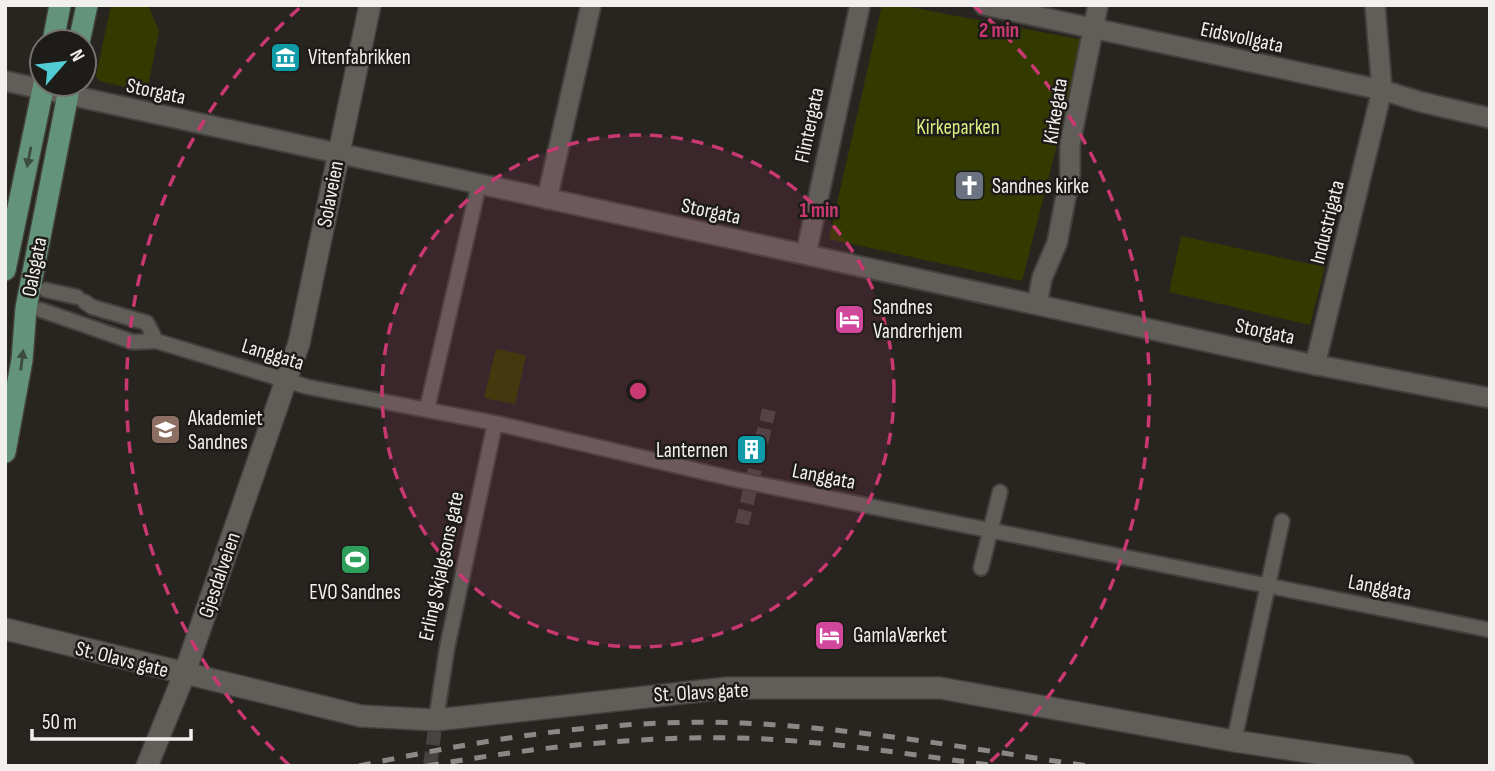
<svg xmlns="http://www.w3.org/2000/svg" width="1495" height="771" viewBox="0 0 1495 771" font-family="'Sofia Sans Condensed',sans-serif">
  <rect width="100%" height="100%" fill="#282521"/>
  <!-- green -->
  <path fill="#333a00" d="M111 5H148L159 31 147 92 99 81 96 76Z
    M882 5H899L1084 40 1022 281 829 239Z
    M1181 236 1325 267 1310 325 1169 292Z
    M496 349 526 355 515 404 484 398Z"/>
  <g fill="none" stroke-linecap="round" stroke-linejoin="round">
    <!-- pedestrian-tunnel -->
    <path stroke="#464340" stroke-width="14" stroke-dasharray="14 7" stroke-linecap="butt" d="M742 524 769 410
      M430 766 436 720"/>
    <defs>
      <path id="pedestrian" d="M46 290 77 297
        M85 302 92 307 147 323 156 341
        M41 310 133 342 156 341 308 387 495 423 738 480 1490 630
        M427 409 479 184
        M981 568 1000 492
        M436 720 447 648 495 423
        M1234 741 1282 521"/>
      <path id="minor" d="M984 5 1382 90 1421 102 1490 118
        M5 81 1301 362 1490 398
        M547 199 591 5
        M806 254 860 5
        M1037 305 1042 278 1057 243 1070 175V144L1098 5
        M1315 365 1382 90 1375 5"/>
      <path id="tertiary" d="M5 629 361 716 436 720 728 688H940L1234 741 1403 766
        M147 766 184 675 299 343 370 5"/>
      <path id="primary" d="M53 42 60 5
        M79 42 87 5
        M5 270 44 84
        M5 452 22 360 26 308 70 84"/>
    </defs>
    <!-- pedestrian casing -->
    <use href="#pedestrian" stroke="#42403d" stroke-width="18"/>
    <!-- minor casing -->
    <use href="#minor" stroke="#42403d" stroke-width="23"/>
    <!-- tertiary casing -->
    <use href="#tertiary" stroke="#42403d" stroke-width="24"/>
    <!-- primary casing -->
    <use href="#primary" stroke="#42403d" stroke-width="24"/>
    <!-- pedestrian -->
    <use href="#pedestrian" stroke="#615e59" stroke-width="14"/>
    <!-- minor -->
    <use href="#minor" stroke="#615e59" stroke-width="19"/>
    <!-- tertiary -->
    <use href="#tertiary" stroke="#615e59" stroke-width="21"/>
    <!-- primary -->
    <use href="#primary" stroke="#63947b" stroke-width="21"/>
    <!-- rail -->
    <path stroke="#8b8986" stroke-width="5" stroke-dasharray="12 12" stroke-linecap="butt" d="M359 766C485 739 612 718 742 723 858 728 973 749 1088 766
      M427 766C530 748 633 736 739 738 825 740 912 755 997 766"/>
  </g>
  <!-- one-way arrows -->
  <defs><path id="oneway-solid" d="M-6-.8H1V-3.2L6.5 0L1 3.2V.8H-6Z" transform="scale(1.75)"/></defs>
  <g fill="#3a4c40">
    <use href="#oneway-solid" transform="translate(29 157) rotate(101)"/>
    <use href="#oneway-solid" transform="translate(22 360) rotate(-83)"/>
  </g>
  <!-- distance rings -->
  <circle cx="638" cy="391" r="256" fill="#c93871" fill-opacity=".12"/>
  <g fill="none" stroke="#c93871" stroke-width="3.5" stroke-dasharray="12 9">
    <circle cx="638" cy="391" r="256"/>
    <path d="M289 765A511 511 0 0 1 303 5M973 5A511 511 0 0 1 987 765"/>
  </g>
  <!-- icons -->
  <defs>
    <symbol id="museum-square" viewBox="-11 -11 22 22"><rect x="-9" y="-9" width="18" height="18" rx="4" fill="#0f9aa8" stroke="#1e1c18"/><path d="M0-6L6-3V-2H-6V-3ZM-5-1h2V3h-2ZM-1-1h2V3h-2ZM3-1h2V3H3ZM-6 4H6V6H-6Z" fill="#fff"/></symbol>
    <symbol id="church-square" viewBox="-11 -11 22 22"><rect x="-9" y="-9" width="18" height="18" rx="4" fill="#6b7280" stroke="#1e1c18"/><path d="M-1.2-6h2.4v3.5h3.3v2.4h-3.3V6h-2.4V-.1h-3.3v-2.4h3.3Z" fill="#fff"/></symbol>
    <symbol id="hotel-square" viewBox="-11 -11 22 22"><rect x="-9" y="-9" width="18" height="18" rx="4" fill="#d1479c" stroke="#1e1c18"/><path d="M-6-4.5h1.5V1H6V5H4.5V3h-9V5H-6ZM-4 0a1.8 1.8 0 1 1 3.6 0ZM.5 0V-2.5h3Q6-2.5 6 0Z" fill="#fff"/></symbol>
    <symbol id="school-square" viewBox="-11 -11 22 22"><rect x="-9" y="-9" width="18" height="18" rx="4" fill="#8d6e63" stroke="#1e1c18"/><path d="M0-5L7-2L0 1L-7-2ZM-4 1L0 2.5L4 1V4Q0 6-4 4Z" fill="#fff"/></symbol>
    <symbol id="building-square" viewBox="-11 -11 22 22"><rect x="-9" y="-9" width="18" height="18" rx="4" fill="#0f9aa8" stroke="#1e1c18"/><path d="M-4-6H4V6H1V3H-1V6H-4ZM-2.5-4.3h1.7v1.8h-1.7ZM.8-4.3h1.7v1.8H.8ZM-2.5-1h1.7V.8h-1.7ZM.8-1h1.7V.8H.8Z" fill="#fff"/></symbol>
    <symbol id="stadium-square" viewBox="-11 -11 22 22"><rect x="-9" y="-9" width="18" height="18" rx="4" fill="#2e9e5b" stroke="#1e1c18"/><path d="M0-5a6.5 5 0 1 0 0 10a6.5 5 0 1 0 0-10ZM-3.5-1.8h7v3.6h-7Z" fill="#fff"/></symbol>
  </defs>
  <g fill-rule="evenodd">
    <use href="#museum-square" x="268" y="40" width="35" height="35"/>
    <use href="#church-square" x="952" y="168" width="35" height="35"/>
    <use href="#hotel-square" x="832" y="302" width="35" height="35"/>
    <use href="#school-square" x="148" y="412" width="35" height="35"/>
    <use href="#building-square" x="734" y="432" width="35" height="35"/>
    <use href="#stadium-square" x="338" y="542" width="35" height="35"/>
    <use href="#hotel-square" x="812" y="618" width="35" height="35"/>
  </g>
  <g text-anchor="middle" stroke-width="5" stroke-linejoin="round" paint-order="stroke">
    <!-- street labels -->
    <g font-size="21" fill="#f2f0ee" stroke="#1e1c18">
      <text transform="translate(1242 37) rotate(12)" y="7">Eidsvollgata</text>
      <text transform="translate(156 91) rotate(12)" y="7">Storgata</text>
      <text transform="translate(1055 111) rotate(-81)" y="7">Kirkegata</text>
      <text transform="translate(809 125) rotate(-78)" y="7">Flintergata</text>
      <text transform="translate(330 194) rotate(-79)" y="7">Solaveien</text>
      <text transform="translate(711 211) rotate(12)" y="7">Storgata</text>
      <text transform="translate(1327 222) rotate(-76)" y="7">Industrigata</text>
      <text transform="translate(34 267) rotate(-79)" y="7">Oalsgata</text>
      <text transform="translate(1265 331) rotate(12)" y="7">Storgata</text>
      <text transform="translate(273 354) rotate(17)" y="7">Langgata</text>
      <text transform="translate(824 476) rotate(11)" y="7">Langgata</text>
      <text transform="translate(441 566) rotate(-78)" y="7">Erling Skjalgsons gate</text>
      <text transform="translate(219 575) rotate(-71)" y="7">Gjesdalveien</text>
      <text transform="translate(1380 587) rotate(11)" y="7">Langgata</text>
      <text transform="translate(122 659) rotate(14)" y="7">St. Olavs gate</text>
      <text transform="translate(701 692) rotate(-3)" y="7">St. Olavs gate</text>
    </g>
    <!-- poi labels -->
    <g font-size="21" fill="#f2f0ee" stroke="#1e1c18" text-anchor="start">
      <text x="308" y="64">Vitenfabrikken</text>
      <text x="992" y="193">Sandnes kirke</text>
      <text x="873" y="314">Sandnes<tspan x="873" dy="24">Vandrerhjem</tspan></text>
      <text x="188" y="425">Akademiet<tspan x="188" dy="24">Sandnes</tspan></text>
      <text x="728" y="457" text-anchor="end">Lanternen</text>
      <text x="355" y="599" text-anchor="middle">EVO Sandnes</text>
      <text x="853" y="642">GamlaVærket</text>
    </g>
    <!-- park labels -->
    <g font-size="21" fill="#d7e981" stroke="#1e1c18">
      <text x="958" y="134">Kirkeparken</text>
    </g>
  </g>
  <circle cx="638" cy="391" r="10" fill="#c93871" stroke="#1e1c18" stroke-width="3.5"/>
  <g font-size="21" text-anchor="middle" font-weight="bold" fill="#c93871" stroke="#1e1c18" stroke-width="5" stroke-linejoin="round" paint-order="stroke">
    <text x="999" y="37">2 min</text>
    <text x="819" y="217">1 min</text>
  </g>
  <!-- border -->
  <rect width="1495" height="771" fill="none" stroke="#f2f0ee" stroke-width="14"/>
  <!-- north arrow -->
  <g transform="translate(63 63) rotate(62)"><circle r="33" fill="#1e1c18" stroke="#73716e" stroke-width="2"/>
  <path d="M0-5L12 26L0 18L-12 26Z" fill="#51ccd4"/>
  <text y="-10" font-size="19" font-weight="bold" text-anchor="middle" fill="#f2f0ee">N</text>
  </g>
  <!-- scale -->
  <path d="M32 729v10h159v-10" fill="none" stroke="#f2f0ee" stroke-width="3.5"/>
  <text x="42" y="729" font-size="21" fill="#f2f0ee" stroke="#1e1c18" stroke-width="5" paint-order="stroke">50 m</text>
</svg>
